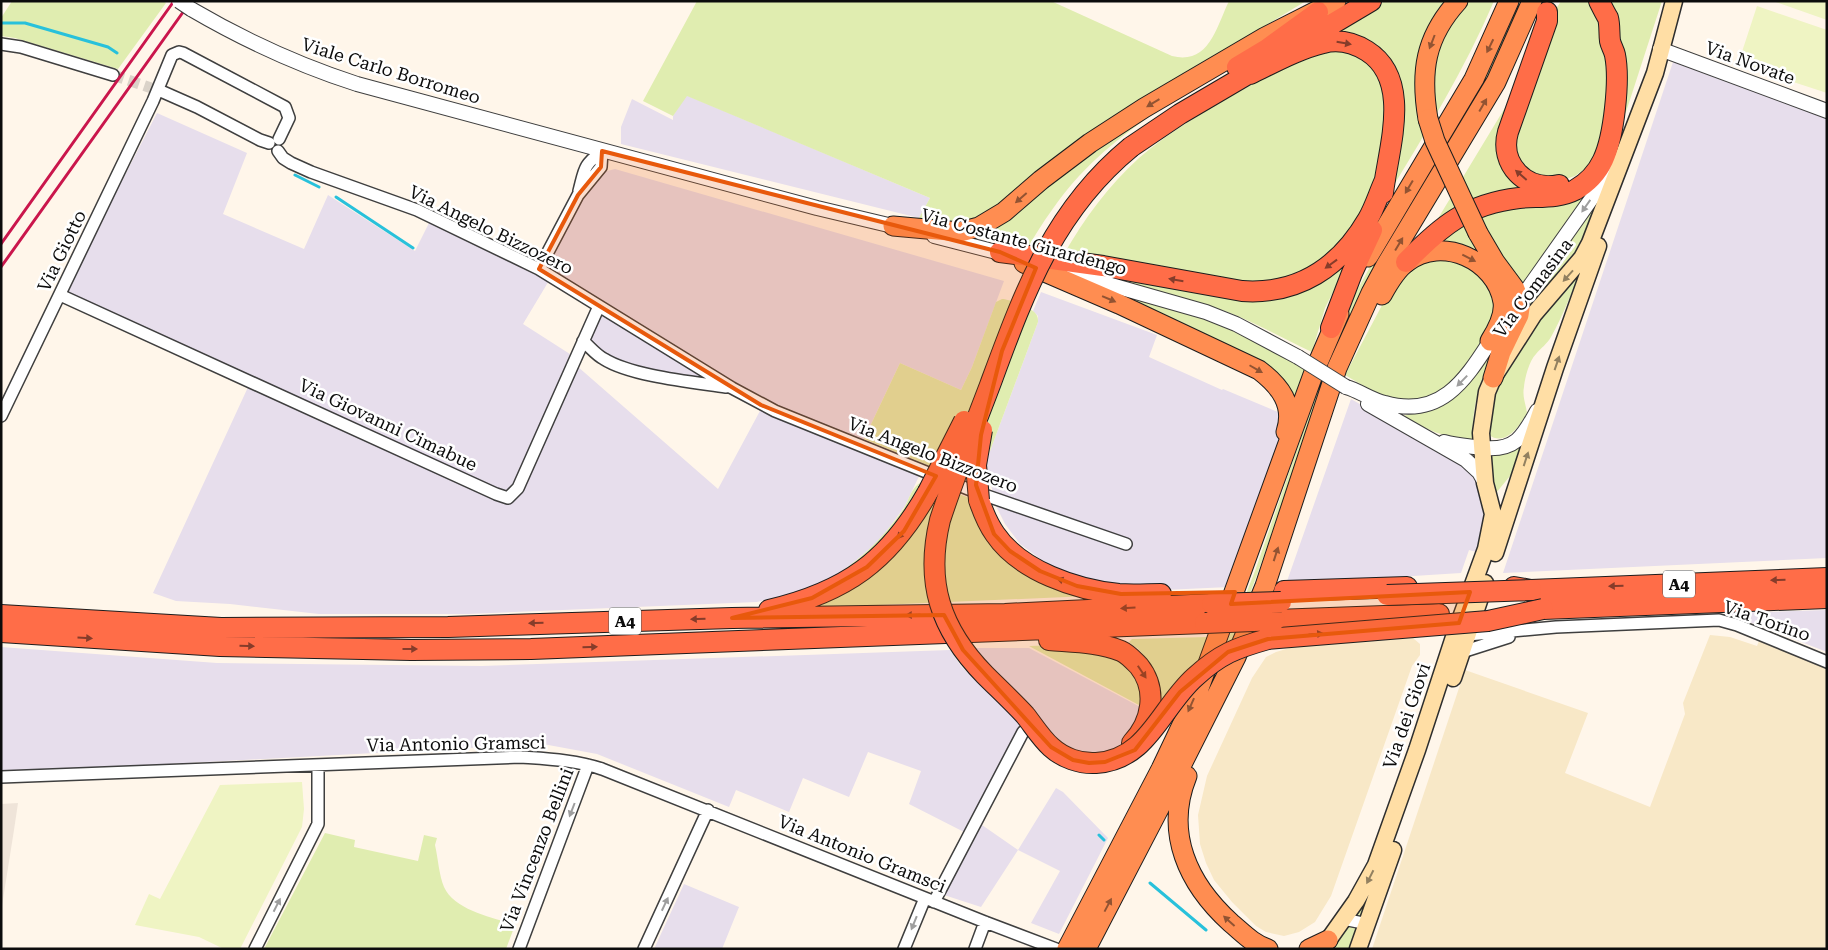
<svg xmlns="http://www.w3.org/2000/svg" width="1828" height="950" viewBox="0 0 1828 950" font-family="'Roboto Serif',serif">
  <rect width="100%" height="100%" fill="#fff6ea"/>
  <!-- industrial -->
  <path fill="#e7deec" d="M1673 62 1827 119V558L1503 573Z
    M686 95 930 198 919 218 621 144V127L632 99 673 120V116Z
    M157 113 247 153 223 214 304 249 328 195 415 251 431 219 550 279 523 324 573 356 515 485 507 494 64 293Z
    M615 169 1004 281 972 367 961 390 900 363 863 441 774 405 736 387 616 370 600 363 585 346 604 304 544 267 581 197 598 176 607 171Z
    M1041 292 1157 335 1149 357 1222 390 1223 389 1285 415 1283 431 1229 587 1143 591 1057 571 1020 544 1005 524 997 508 991 485 994 478 983 470 1038 322V316L1033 311Z
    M577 366 718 489 761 409 920 474 905 506 892 524 878 542 847 568 822 583 789 594 757 602 468 614H319L230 604 176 601 153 593 249 385 508 499Z
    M1351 399 1462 463 1476 476 1488 503 1480 553 1469 550 1461 573 1286 584Z
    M1827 610V652L1726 613Z
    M1 647 217 663 482 666 950 650 961 666 1020 724 964 832 909 804 921 771 868 752 849 797 803 778 789 812 736 790 729 807 597 754 543 744 1 773Z
    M970 648H1029L1144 709 1130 739 1113 751 1092 754 1071 748 1058 739Z
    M1056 788 1063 792 1108 838 1059 934 1031 923 1060 871 1018 850 981 907 944 895 982 825 1018 850Z
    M684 884 739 907 722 949H654Z"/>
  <!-- farmland -->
  <path fill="#f8e8c7" d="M1710 635 1730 637 1757 646 1759 641 1827 668V949H1372L1465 670 1588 713 1565 773 1650 807 1685 714 1683 703Z
    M1413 638 1420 644V655L1412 666 1331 896 1315 922 1299 932 1284 936 1266 932 1256 926 1232 902 1214 880 1206 863 1200 844 1198 815 1207 776 1252 678 1266 657 1276 652 1293 647Z"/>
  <!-- green -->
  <path fill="#e0edb0" d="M12 1H163L166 3 118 69 15 38 1 36V18Z
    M697 1H1051L1172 56C1209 65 1216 28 1229 1H1306L1169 84 990 212C964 223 946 226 919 218L930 198 687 96 673 116 643 101Z
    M1385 1H1451C1427 29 1413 75 1425 110L1433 101C1430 62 1436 31 1463 1H1494C1465 69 1426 132 1388 195 1395 171 1398 148 1399 123 1401 88 1398 56 1361 40 1351 35 1341 38 1331 35L1332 32Z
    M1516 1H1527L1294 470 1257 575 1218 676 1194 719 1211 683 1255 571 1312 406 1326 359 1354 296Z
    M1561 1H1662L1626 112 1594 160 1586 168 1575 176 1563 180 1526 174 1512 148 1556 9Z
    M1329 46 1371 59 1389 93 1380 173 1357 224 1334 252 1299 273 1259 284 1064 254C1084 219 1109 185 1139 158 1172 129 1213 107 1251 85 1277 70 1301 54 1329 46Z
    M1186 91C1149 117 1110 142 1079 176 1059 198 1043 222 1028 247L961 234Z
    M1509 101 1503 134 1532 189 1431 230Z
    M1598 178 1524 286 1499 254 1479 212Z
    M1604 187 1581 250 1529 311V296Z
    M1469 214 1505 297 1441 243 1440 233Z
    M1359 240 1325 308 1312 352C1283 339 1255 322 1225 311 1189 298 1150 292 1114 278L1269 295Z
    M1445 254 1487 278 1497 307 1489 335 1447 389 1414 401 1386 399 1345 375 1389 292 1416 261Z
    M1581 267C1573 291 1563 315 1551 337 1547 344 1541 348 1536 354 1529 361 1525 377 1524 387 1522 396 1526 405 1527 413 1520 426 1505 447 1489 435L1486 417 1507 360Z
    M1108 292C1154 302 1200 313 1243 334 1265 344 1286 358 1307 369L1295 407 1285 388Z
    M1002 299C1009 299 1032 308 1036 314 1038 317 1038 319 1038 322L983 470 935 468 864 439 900 363 961 390 972 367 996 302Z
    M1508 326C1487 363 1470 399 1473 442 1444 437 1427 430 1402 416L1430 410 1441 405Z
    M1528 430 1516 472 1510 476 1496 493 1490 486 1491 454Z
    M924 481 975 500C997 557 1033 578 1089 594V596L809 608V605C860 583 912 544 935 492L925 488C903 531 869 565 826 587L822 583C856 565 882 540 904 508 910 498 912 485 924 481Z
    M1208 637 1199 667 1160 711C1163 689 1157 669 1141 652 1138 648 1133 646 1129 642L1132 639Z
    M1097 644 1136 662 1150 711 1029 646Z
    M325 833 355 840 354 847 418 861 424 835 437 838 435 845C438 858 439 875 444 887 455 911 493 917 515 925L506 949H264Z
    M1367 895 1372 897 1353 949H1329Z"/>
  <!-- pitch -->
  <path fill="#eff4c3" d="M1773 1H1827V20Z
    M1757 6 1827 30V93L1738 64Z
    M302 782 304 809 302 827 240 949H224L199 937 135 925 149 894 160 899 220 785Z"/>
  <!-- plaza -->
  <path fill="#efe4d9" d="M18 803 14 830 1 912V804Z"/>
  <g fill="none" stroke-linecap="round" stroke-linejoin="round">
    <!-- stream -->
    <path stroke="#28c1db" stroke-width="3" d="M1 23H25L108 47 117 53
      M295 175 319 187
      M336 197 413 248
      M1099 835 1104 840
      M1150 883 1206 930"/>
    <!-- minor-tunnel -->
    <path stroke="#dbd3c9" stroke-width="11" stroke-dasharray="11 5.5" stroke-linecap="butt" d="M113 75 163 92"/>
    <defs>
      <path id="minor" d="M1 44 21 47 113 75
        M163 92 197 107 260 140 269 143
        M278 151 283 158 291 163 311 172 417 210 539 269 732 388 775 411 973 491 1126 544
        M579 191C585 168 583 166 602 151
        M539 269 578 195 601 167 602 151
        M60 295 496 494 508 498 518 488 599 306
        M583 341C590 347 596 355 604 359 631 376 693 382 726 387
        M1 416 153 101 172 55 179 52 183 53 285 107 289 118 279 139
        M1462 637 1468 635 1556 627 1719 620 1737 625 1827 662
        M1462 652 1509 637
        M1 777 520 757C548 759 575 760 602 769L985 922 1056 949
        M934 902 1023 732
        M1343 919 1368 924
        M255 949 318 824V766
        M519 949 588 765
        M644 949 708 810
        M904 949 925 898
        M975 949 985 922"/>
      <path id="tertiary" d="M191 9C244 40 298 65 357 84L817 208 901 228
        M1660 49 1827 111
        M934 236 1008 255
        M1055 269 1206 312 1236 324 1298 357
        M1527 290 1616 164
        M1346 387C1360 391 1371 400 1385 403 1444 420 1468 375 1495 334
        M1368 404 1466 460 1479 472 1485 483
        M1444 442C1458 446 1470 446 1483 448 1515 451 1523 437 1537 411"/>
      <path id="secondary" d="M1495 553 1555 368 1598 246
        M1453 678 1485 583
        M1322 949 1356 901 1376 865 1417 750 1455 634 1486 549 1493 514 1485 483 1481 433 1487 392 1493 378 1534 314 1582 258 1590 243 1655 73 1674 1
        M1358 949 1393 850"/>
      <path id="trunk" d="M1428 119C1420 72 1425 37 1458 1
        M893 226 960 232 979 227 1004 212 1041 180 1090 143 1144 108 1265 37 1336 1
        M1478 233 1495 262 1515 289 1518 297 1520 308 1519 315 1501 352 1493 378
        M1368 257 1474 79 1509 1
        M1024 263 1119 304 1259 370C1280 386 1295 405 1286 432
        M1382 295C1388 284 1397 269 1407 262 1442 235 1496 260 1503 302 1505 316 1497 330 1490 341
        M1187 776C1164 833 1188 884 1231 923 1243 933 1253 944 1268 949
        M1067 949 1161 769 1198 691 1314 372 1339 314
        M1086 949 1176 776 1236 657 1265 586 1337 368 1371 293 1386 265 1496 82 1532 1
        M1309 949 1328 940"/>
      <path id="motorway" d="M1547 12V21L1508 132C1499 164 1526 192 1559 185
        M1302 42 1371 1
        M1237 67 1267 49 1318 12
        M1250 74C1273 63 1298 49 1323 43 1338 39 1354 43 1367 51 1413 80 1388 149 1383 193
        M1131 147 1180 114 1260 67
        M1000 252 1103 266 1242 291C1298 295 1340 267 1368 219 1375 207 1379 193 1385 180
        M1406 262C1441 226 1467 204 1519 198 1537 196 1558 199 1575 190 1587 183 1597 173 1603 160 1614 137 1620 80 1615 55 1614 50 1611 46 1610 41 1609 34 1610 25 1608 18 1605 13 1602 7 1599 1
        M1331 328 1352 273 1372 230
        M979 500C983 512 988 524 995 534 1020 571 1077 590 1119 594 1133 595 1148 594 1161 594
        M1514 587 1531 590 1827 578
        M1284 591 1407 587
        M1543 609 1827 598
        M769 610C846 592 889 561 928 492
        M1 615 221 628 448 627 732 618 1005 614 1212 604
        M1275 620 1439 614
        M1 632 220 646 411 650 531 649 1205 623
        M1049 640C1073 642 1099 642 1121 651 1128 654 1134 661 1139 666 1158 690 1152 722 1132 743"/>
    </defs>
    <!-- minor casing -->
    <use href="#minor" stroke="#3f3f3f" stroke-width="14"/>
    <!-- tertiary casing -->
    <use href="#tertiary" stroke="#3f3f3f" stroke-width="16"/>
    <!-- secondary casing -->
    <use href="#secondary" stroke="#2e2e2e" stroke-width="19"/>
    <!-- trunk casing -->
    <use href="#trunk" stroke="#1d1d1d" stroke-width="21"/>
    <!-- motorway casing -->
    <use href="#motorway" stroke="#1d1d1d" stroke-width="22"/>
    <!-- minor -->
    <use href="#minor" stroke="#fff" stroke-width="11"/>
    <!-- tertiary -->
    <use href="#tertiary" stroke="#fff" stroke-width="14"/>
    <!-- secondary -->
    <use href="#secondary" stroke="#ffdea5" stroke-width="16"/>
    <!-- trunk -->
    <use href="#trunk" stroke="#ff8d51" stroke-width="19"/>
    <!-- motorway -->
    <use href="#motorway" stroke="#ff6d48" stroke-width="20"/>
    <!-- rail -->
    <path stroke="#ca164c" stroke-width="3" d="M1 244 174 1
      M1 267 191 1"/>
    <defs>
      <path id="tertiary-bridge" d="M179 1 191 9
        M1298 357 1346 387"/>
      <path id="trunk-bridge" d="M1428 119 1435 141 1478 233"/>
      <path id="motorway-bridge" d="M1131 147C1053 211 1024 293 990 385 973 430 955 474 940 520 925 582 940 629 985 675 998 688 1012 701 1025 715 1033 725 1041 738 1051 747 1063 758 1080 764 1096 763 1148 760 1161 707 1195 677 1220 654 1236 648 1268 639L1488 621 1543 609
        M928 492 964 421
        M979 500 976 465 982 430
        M1387 595 1531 590
        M1212 604 1281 602
        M1205 623 1275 620"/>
    </defs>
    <!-- tertiary-bridge casing -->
    <use href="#tertiary-bridge" stroke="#3f3f3f" stroke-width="16" stroke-linecap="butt"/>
    <!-- trunk-bridge casing -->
    <use href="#trunk-bridge" stroke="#1d1d1d" stroke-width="21" stroke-linecap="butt"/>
    <!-- motorway-bridge casing -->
    <use href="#motorway-bridge" stroke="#1d1d1d" stroke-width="22" stroke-linecap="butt"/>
    <!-- tertiary-bridge -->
    <use href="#tertiary-bridge" stroke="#fff" stroke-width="14"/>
    <!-- trunk-bridge -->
    <use href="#trunk-bridge" stroke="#ff8d51" stroke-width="19"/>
    <!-- motorway-bridge -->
    <use href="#motorway-bridge" stroke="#ff6d48" stroke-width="20"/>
  </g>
  <!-- one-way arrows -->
  <defs><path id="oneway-solid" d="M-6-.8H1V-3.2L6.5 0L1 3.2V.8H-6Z" transform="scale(1.25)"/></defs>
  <g fill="#925332">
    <use href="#oneway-solid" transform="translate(1432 42) rotate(111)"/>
    <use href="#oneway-solid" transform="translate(1490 46) rotate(116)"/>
    <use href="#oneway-solid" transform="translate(1153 103) rotate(149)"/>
    <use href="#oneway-solid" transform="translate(1483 105) rotate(-60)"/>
    <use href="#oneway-solid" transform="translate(1409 187) rotate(121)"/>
    <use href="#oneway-solid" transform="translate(1021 198) rotate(139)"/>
    <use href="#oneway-solid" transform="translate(1399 244) rotate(-59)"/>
    <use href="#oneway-solid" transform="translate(1469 258) rotate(27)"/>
    <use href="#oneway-solid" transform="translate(1109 299) rotate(23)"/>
    <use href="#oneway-solid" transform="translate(1256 369) rotate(30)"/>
    <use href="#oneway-solid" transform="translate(1276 554) rotate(-72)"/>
    <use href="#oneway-solid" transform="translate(1191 705) rotate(114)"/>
    <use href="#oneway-solid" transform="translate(1108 905) rotate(-62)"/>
    <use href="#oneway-solid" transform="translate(1229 921) rotate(-138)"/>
  </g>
  <g fill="#863c2a">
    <use href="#oneway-solid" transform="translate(1344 43) rotate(10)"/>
    <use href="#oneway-solid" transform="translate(1521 175) rotate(-139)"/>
    <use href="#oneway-solid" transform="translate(1331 264) rotate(144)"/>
    <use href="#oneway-solid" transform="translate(1176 280) rotate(-170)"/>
    <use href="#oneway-solid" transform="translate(902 533) rotate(129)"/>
    <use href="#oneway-solid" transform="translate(1778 580) rotate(178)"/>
    <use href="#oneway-solid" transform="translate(1064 581) rotate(-160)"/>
    <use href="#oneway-solid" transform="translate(1616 586) rotate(178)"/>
    <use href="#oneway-solid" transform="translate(1128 608) rotate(177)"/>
    <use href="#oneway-solid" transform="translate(913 615) rotate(179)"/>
    <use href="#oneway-solid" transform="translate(698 619) rotate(178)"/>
    <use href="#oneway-solid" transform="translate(536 623) rotate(178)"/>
    <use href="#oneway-solid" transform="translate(1316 634) rotate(-5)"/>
    <use href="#oneway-solid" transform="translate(85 638) rotate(3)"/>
    <use href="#oneway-solid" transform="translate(247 646) rotate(1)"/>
    <use href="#oneway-solid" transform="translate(590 647) rotate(-2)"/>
    <use href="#oneway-solid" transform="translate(410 649)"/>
    <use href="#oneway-solid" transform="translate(1142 672) rotate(56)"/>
  </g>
  <g fill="#9e9e9e">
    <use href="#oneway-solid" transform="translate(1586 206) rotate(125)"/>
    <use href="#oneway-solid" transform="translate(1462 381) rotate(134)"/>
    <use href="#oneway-solid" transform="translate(572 810) rotate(111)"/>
    <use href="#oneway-solid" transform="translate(665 904) rotate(-65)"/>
    <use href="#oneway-solid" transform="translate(277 905) rotate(-63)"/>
    <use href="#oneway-solid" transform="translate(914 923) rotate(112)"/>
  </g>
  <g fill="#928060">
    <use href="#oneway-solid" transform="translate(1568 276) rotate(132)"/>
    <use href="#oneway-solid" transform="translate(1557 363) rotate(-71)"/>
    <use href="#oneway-solid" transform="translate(1526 459) rotate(-72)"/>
    <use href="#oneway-solid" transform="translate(1370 877) rotate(117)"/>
  </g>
  <!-- marked area -->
  <path fill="#e8590c" fill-opacity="0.2" stroke="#e8590c" stroke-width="4" stroke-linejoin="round" d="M602 151 1000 252 1036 268 1002 351 981 435 976 485 994 534 1010 551 1040 571 1077 586 1121 594 1235 592 1231 604 1470 592 1459 623 1268 639 1228 652 1180 692 1135 750 1105 762 1089 763 1073 760 1051 747 963 650 944 615 732 618 812 598 867 567 904 531 936 476 761 405 539 269 578 195 601 167Z"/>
  <g text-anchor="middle" stroke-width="5" stroke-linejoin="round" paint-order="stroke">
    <!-- shield labels -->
    <g fill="#fff" stroke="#555" stroke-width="1">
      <rect x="1663" y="570.5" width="32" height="27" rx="4"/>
      <rect x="609" y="607.5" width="32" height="27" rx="4"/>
    </g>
    <g font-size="16" font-weight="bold" fill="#0c0c0c">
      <text x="1679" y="590">A4</text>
      <text x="625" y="627">A4</text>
    </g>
    <!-- street labels -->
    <g font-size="18" fill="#0c0c0c" stroke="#fff">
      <text transform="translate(1750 63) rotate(20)" y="6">Via Novate</text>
      <text transform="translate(391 71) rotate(17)" y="6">Viale Carlo Borromeo</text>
      <text transform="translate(491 230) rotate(26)" y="6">Via Angelo Bizzozero</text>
      <text transform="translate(1024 242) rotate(15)" y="6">Via Costante Girardengo</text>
      <text transform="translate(62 251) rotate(-64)" y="6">Via Giotto</text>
      <text transform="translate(1533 288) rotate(-53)" y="6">Via Comasina</text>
      <text transform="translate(388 425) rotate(25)" y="6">Via Giovanni Cimabue</text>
      <text transform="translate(933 455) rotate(21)" y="6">Via Angelo Bizzozero</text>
      <text transform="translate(1767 621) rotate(19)" y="6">Via Torino</text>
      <text transform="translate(1407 716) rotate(-71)" y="6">Via dei Giovi</text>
      <text transform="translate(456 744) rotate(-1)" y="6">Via Antonio Gramsci</text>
      <text transform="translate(537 850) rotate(-69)" y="6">Via Vincenzo Bellini</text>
      <text transform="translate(862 854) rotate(22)" y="6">Via Antonio Gramsci</text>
    </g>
  </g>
  <!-- border -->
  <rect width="1828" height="950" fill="none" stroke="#0c0c0c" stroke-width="5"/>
</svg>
